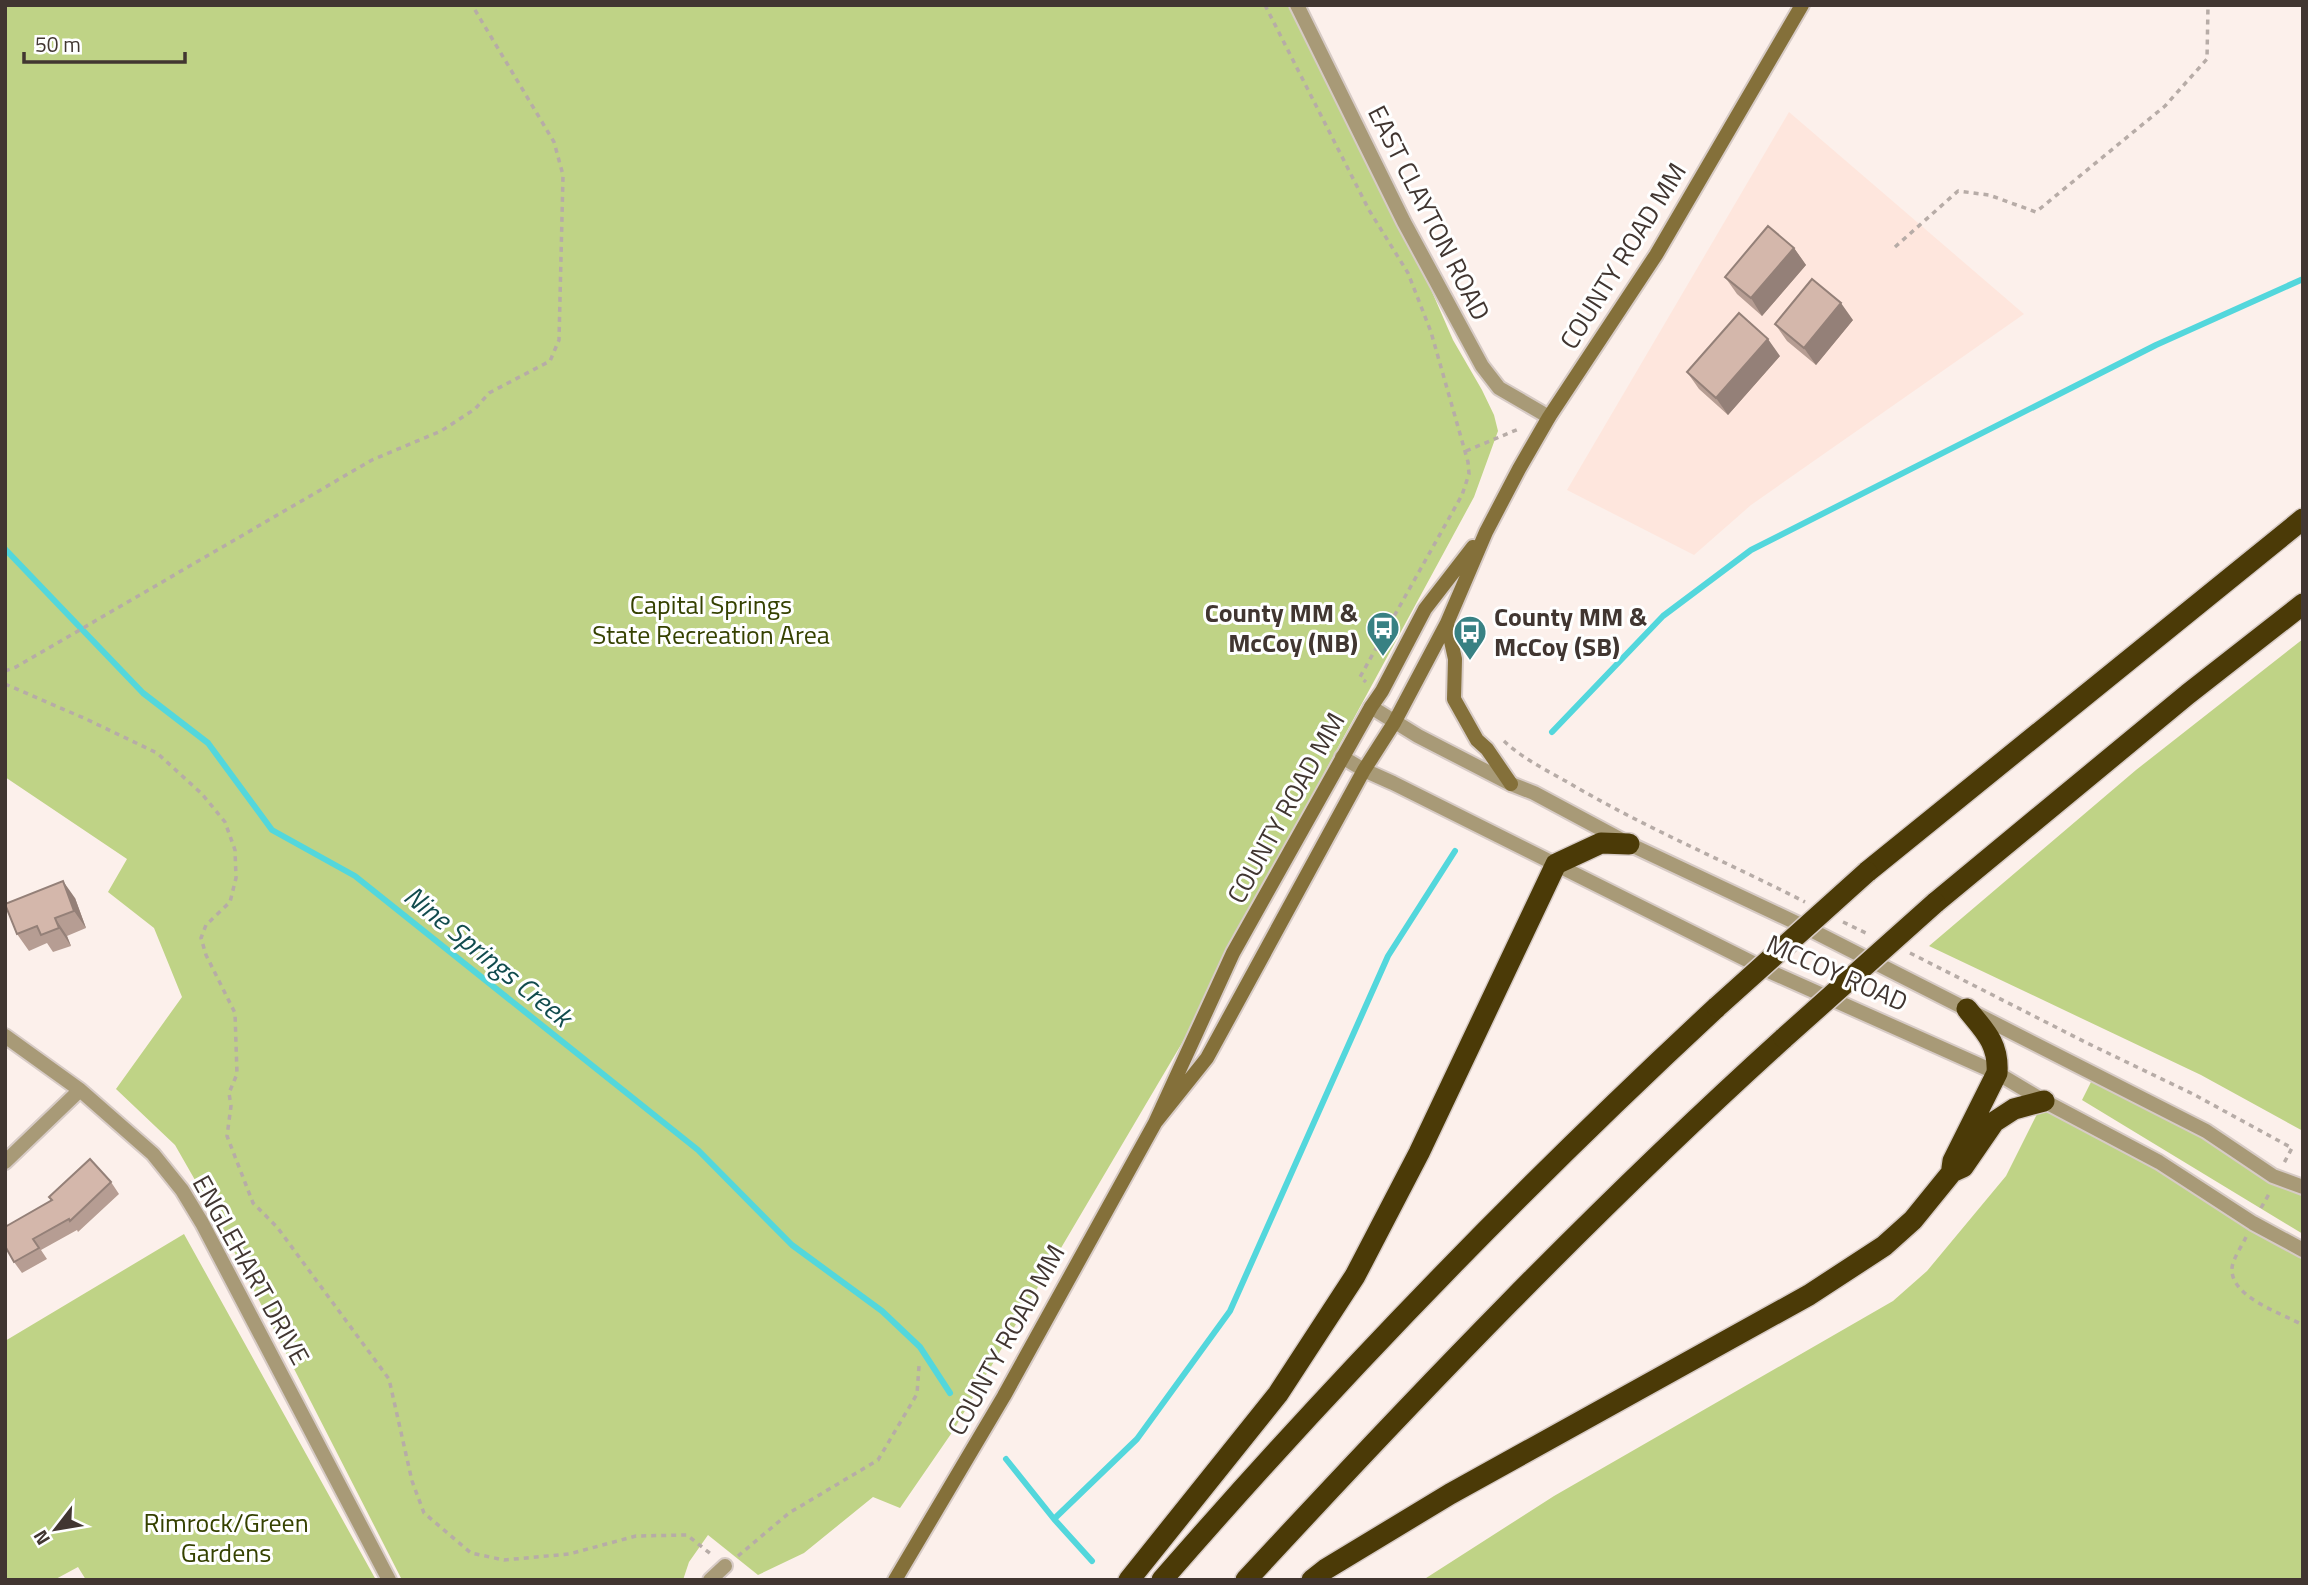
<svg xmlns="http://www.w3.org/2000/svg" width="2308" height="1585" viewBox="0 0 2308 1585" font-family="'Titillium Web',sans-serif">
  <rect width="100%" height="100%" fill="#fcf0eb"/>
  <!-- built -->
  <path fill="#fee6dd" d="M1789 112 2024 314 1751 505 1694 555 1567 490Z"/>
  <!-- green -->
  <path fill="#bfd386" d="M5 5H1296L1399 216 1453 340 1482 390 1494 415 1498 431 1474 497 1284 847 1182 1043 953 1431 900 1508 873 1497 804 1553 758 1575 708 1535 689 1562 683 1580H402L219 1222 175 1145 116 1089 182 997 154 928 108 892 127 859 5 777Z
    M2303 639V1131L2201 1075 1929 946 2136 770Z
    M2095 1074 2303 1184V1234L2082 1100Z
    M2038 1112H2050L2071 1120 2213 1201 2303 1255V1580H1423L1554 1496 1893 1301 1927 1271 2006 1176Z
    M184 1234 376 1580H86L78 1567 54 1580H5V1341Z"/>
  <g fill="none" stroke-linecap="round" stroke-linejoin="round">
    <!-- stream -->
    <path stroke="#53d7dc" stroke-width="6" d="M5 549 143 693 208 743 272 830 355 876 698 1150 792 1245 882 1311 920 1347 950 1393
      M1552 732 1663 616 1751 550 2156 345 2303 279
      M1006 1459 1054 1519 1092 1561
      M1054 1519 1137 1439 1230 1311 1388 956 1455 851"/>
    <defs>
      <path id="minor" d="M1297 5 1404 222 1482 366 1499 388 1549 417
        M5 1036 80 1090 153 1154 182 1190 202 1223 389 1580
        M5 1162 80 1090
        M710 1580 725 1566"/>
      <path id="tertiary" d="M1371 707 1418 736 1511 784 1534 793 1629 844 1805 927 2206 1131 2273 1176 2303 1187
        M1342 757 1364 770 1393 783 1771 972 1997 1073 2044 1101 2159 1162 2253 1223 2303 1250"/>
      <path id="secondary" d="M1447 623 1455 659 1454 699 1477 740 1487 749 1511 784
        M1155 1123 1207 1058 1364 770 1394 723 1447 623 1486 532 1519 469 1549 417 1656 255 1802 5
        M895 1580 1004 1396 1155 1123 1233 953 1371 707 1382 691 1425 609 1473 547"/>
      <path id="motorway" d="M1867 872 2303 519
        M1935 903 2188 694 2303 604
        M1952 1168 1953 1161 1997 1073C1999 1043 1984 1030 1967 1009
        M1129 1580 1278 1394 1355 1276 1419 1153 1556 864 1601 843 1629 844
        M1162 1580C1337 1379 1522 1188 1717 1007
        M1246 1580C1419 1393 1595 1209 1784 1038
        M1312 1580 1326 1569 1450 1494 1809 1295 1884 1246 1913 1220 1952 1172 1963 1167 1994 1122 2014 1109 2044 1101"/>
    </defs>
    <!-- minor casing -->
    <use href="#minor" stroke="#d7cbc6" stroke-width="18"/>
    <!-- tertiary casing -->
    <use href="#tertiary" stroke="#d7cbc6" stroke-width="18"/>
    <!-- secondary casing -->
    <use href="#secondary" stroke="#d7cbc6" stroke-width="18"/>
    <!-- motorway casing -->
    <use href="#motorway" stroke="#d7cbc6" stroke-width="24"/>
    <!-- path -->
    <path stroke="#b7aca7" stroke-width="3.5" stroke-dasharray="5 5" stroke-linecap="butt" d="M1265 5 1369 210 1408 273 1431 332 1468 462 1469 474 1462 495 1360 677 1366 682
      M1895 247 1958 191 1989 195 2036 212 2165 106 2207 59 2208 5
      M1466 451 1521 428
      M5 671 16 667 372 460 441 431 475 409 489 393 550 361 559 340 563 175 554 142 472 5
      M5 684 86 719 157 753 202 794 225 822 235 850 236 878 230 902 206 925 201 938 206 955 235 1013 237 1074 229 1093 231 1106 227 1136 253 1203 277 1227 389 1379 412 1481 424 1513 471 1553 504 1560 569 1554 636 1536 687 1535 712 1555
      M1504 741C1524 760 1552 773 1576 787 1650 830 1729 863 1805 902
      M1843 922 1868 934
      M1910 953 2087 1043 2193 1094 2292 1148 2284 1163
      M2261 1208 2269 1194
      M2246 1237C2242 1246 2233 1258 2232 1268 2230 1297 2281 1313 2303 1325
      M738 1556 789 1513 878 1460 917 1394 919 1366"/>
    <!-- minor -->
    <use href="#minor" stroke="#a89a77" stroke-width="14"/>
    <!-- tertiary -->
    <use href="#tertiary" stroke="#a89a77" stroke-width="14"/>
    <!-- secondary -->
    <use href="#secondary" stroke="#84703a" stroke-width="14"/>
    <!-- motorway -->
    <use href="#motorway" stroke="#4b3a07" stroke-width="21"/>
    <defs>
      <path id="motorway-bridge" d="M1717 1007 1867 872
        M1784 1038 1935 903"/>
    </defs>
    <!-- motorway-bridge casing -->
    <use href="#motorway-bridge" stroke="#d7cbc6" stroke-width="24" stroke-linecap="butt"/>
    <!-- motorway-bridge -->
    <use href="#motorway-bridge" stroke="#4b3a07" stroke-width="21"/>
  </g>
  <!-- wall -->
  <path fill="#b69d93" d="M1794 248 1806 265 1762 316 1737 294 1725 277Z
    M1853 320 1816 365 1787 341 1775 324Z
    M1780 356 1728 415 1699 389 1687 372Z
    M75 898 86 928 67 936 71 946 53 952 47 943 29 951 17 934Z
    M111 1182 119 1194 78 1232 77 1230 41 1250 47 1259 22 1273 14 1262 51 1201 49 1197Z"/>
  <!-- shaded-wall -->
  <path fill="#948078" d="M1794 248 1806 265 1762 316 1751 298Z
    M1841 303 1853 320 1816 365 1804 348Z
    M1768 339 1780 356 1728 415 1716 398Z
    M63 881 75 898 86 928 74 911Z
    M55 918 67 936 71 946 59 928Z"/>
  <!-- building -->
  <path fill="#d4b7ab" stroke="#948078" stroke-width="2" d="M1768 226 1794 248 1751 298 1725 277Z
    M1812 279 1841 303 1804 348 1775 324Z
    M1739 313 1768 339 1716 398 1687 372Z
    M63 881 74 911 55 918 59 928 41 935 37 926 17 934 5 904Z
    M90 1159 111 1182 70 1221 69 1219 33 1239 39 1248 14 1262 5 1246V1227L52 1200 49 1197Z"/>
  <!-- icons -->
  <defs>
    <symbol id="bus-pin" viewBox="-11 -11 22 30"><path d="M0 17L-7.5 6A9.5 9.5 0 1 1 7.5 6Z" fill="#388183" stroke="#fff"/><path d="M-5-6H5V4H4V6H2V4H-2V6H-4V4H-5ZM-3.5-4V0h7V-4ZM-3.5 1.2v1.5H-2V1.2ZM2 1.2v1.5H3.5V1.2Z" fill="#fff"/></symbol>
  </defs>
  <g fill-rule="evenodd">
    <use href="#bus-pin" x="1364" y="609" width="38" height="52"/>
    <use href="#bus-pin" x="1451" y="613" width="38" height="52"/>
  </g>
  <g text-anchor="middle" stroke-width="6" stroke-linejoin="round" paint-order="stroke">
    <!-- street labels -->
    <g font-size="26" fill="#413631" stroke="#fff">
      <text transform="translate(1429 213) rotate(63)" y="9">EAST CLAYTON ROAD</text>
      <text transform="translate(1623 256) rotate(-58)" y="9">COUNTY ROAD MM</text>
      <text transform="translate(1286 808) rotate(-61)" y="9">COUNTY ROAD MM</text>
      <text transform="translate(1837 973) rotate(24)" y="9">MCCOY ROAD</text>
      <text transform="translate(251 1270) rotate(61)" y="9">ENGLEHART DRIVE</text>
      <text transform="translate(1006 1340) rotate(-61)" y="9">COUNTY ROAD MM</text>
    </g>
    <!-- park labels -->
    <g font-size="26" fill="#354100" stroke="#fff">
      <text x="711" y="614">Capital Springs<tspan x="711" dy="30">State Recreation Area</tspan></text>
      <text x="226" y="1532">Rimrock/Green<tspan x="226" dy="30">Gardens</tspan></text>
    </g>
    <!-- poi labels -->
    <g font-size="26" font-weight="bold" fill="#413631" stroke="#fff" text-anchor="end">
      <text x="1358" y="622">County MM &amp;<tspan x="1358" dy="30">McCoy (NB)</tspan></text>
      <text x="1494" y="626" text-anchor="start">County MM &amp;<tspan x="1494" dy="30">McCoy (SB)</tspan></text>
    </g>
    <!-- water labels -->
    <g font-size="28" font-style="italic" fill="#124c4e" stroke="#fff">
      <text transform="translate(488 956) rotate(39)" y="10">Nine Springs Creek</text>
    </g>
  </g>
  <!-- border -->
  <rect width="2308" height="1585" fill="none" stroke="#413631" stroke-width="14"/>
  <!-- north arrow -->
  <g transform="translate(56 1529) rotate(239)" stroke="#ffffff" stroke-width="5" paint-order="stroke">
  <path d="M0-5L12 26L0 18L-12 26Z" fill="#413631"/>
  <text y="-10" font-size="19" font-weight="bold" text-anchor="middle" fill="#413631">N</text>
  </g>
  <!-- scale -->
  <path d="M24 52v10h161v-10" fill="none" stroke="#413631" stroke-width="3.5"/>
  <text x="35" y="52" font-size="21" fill="#413631" stroke="#ffffff" stroke-width="5" paint-order="stroke">50 m</text>
</svg>
